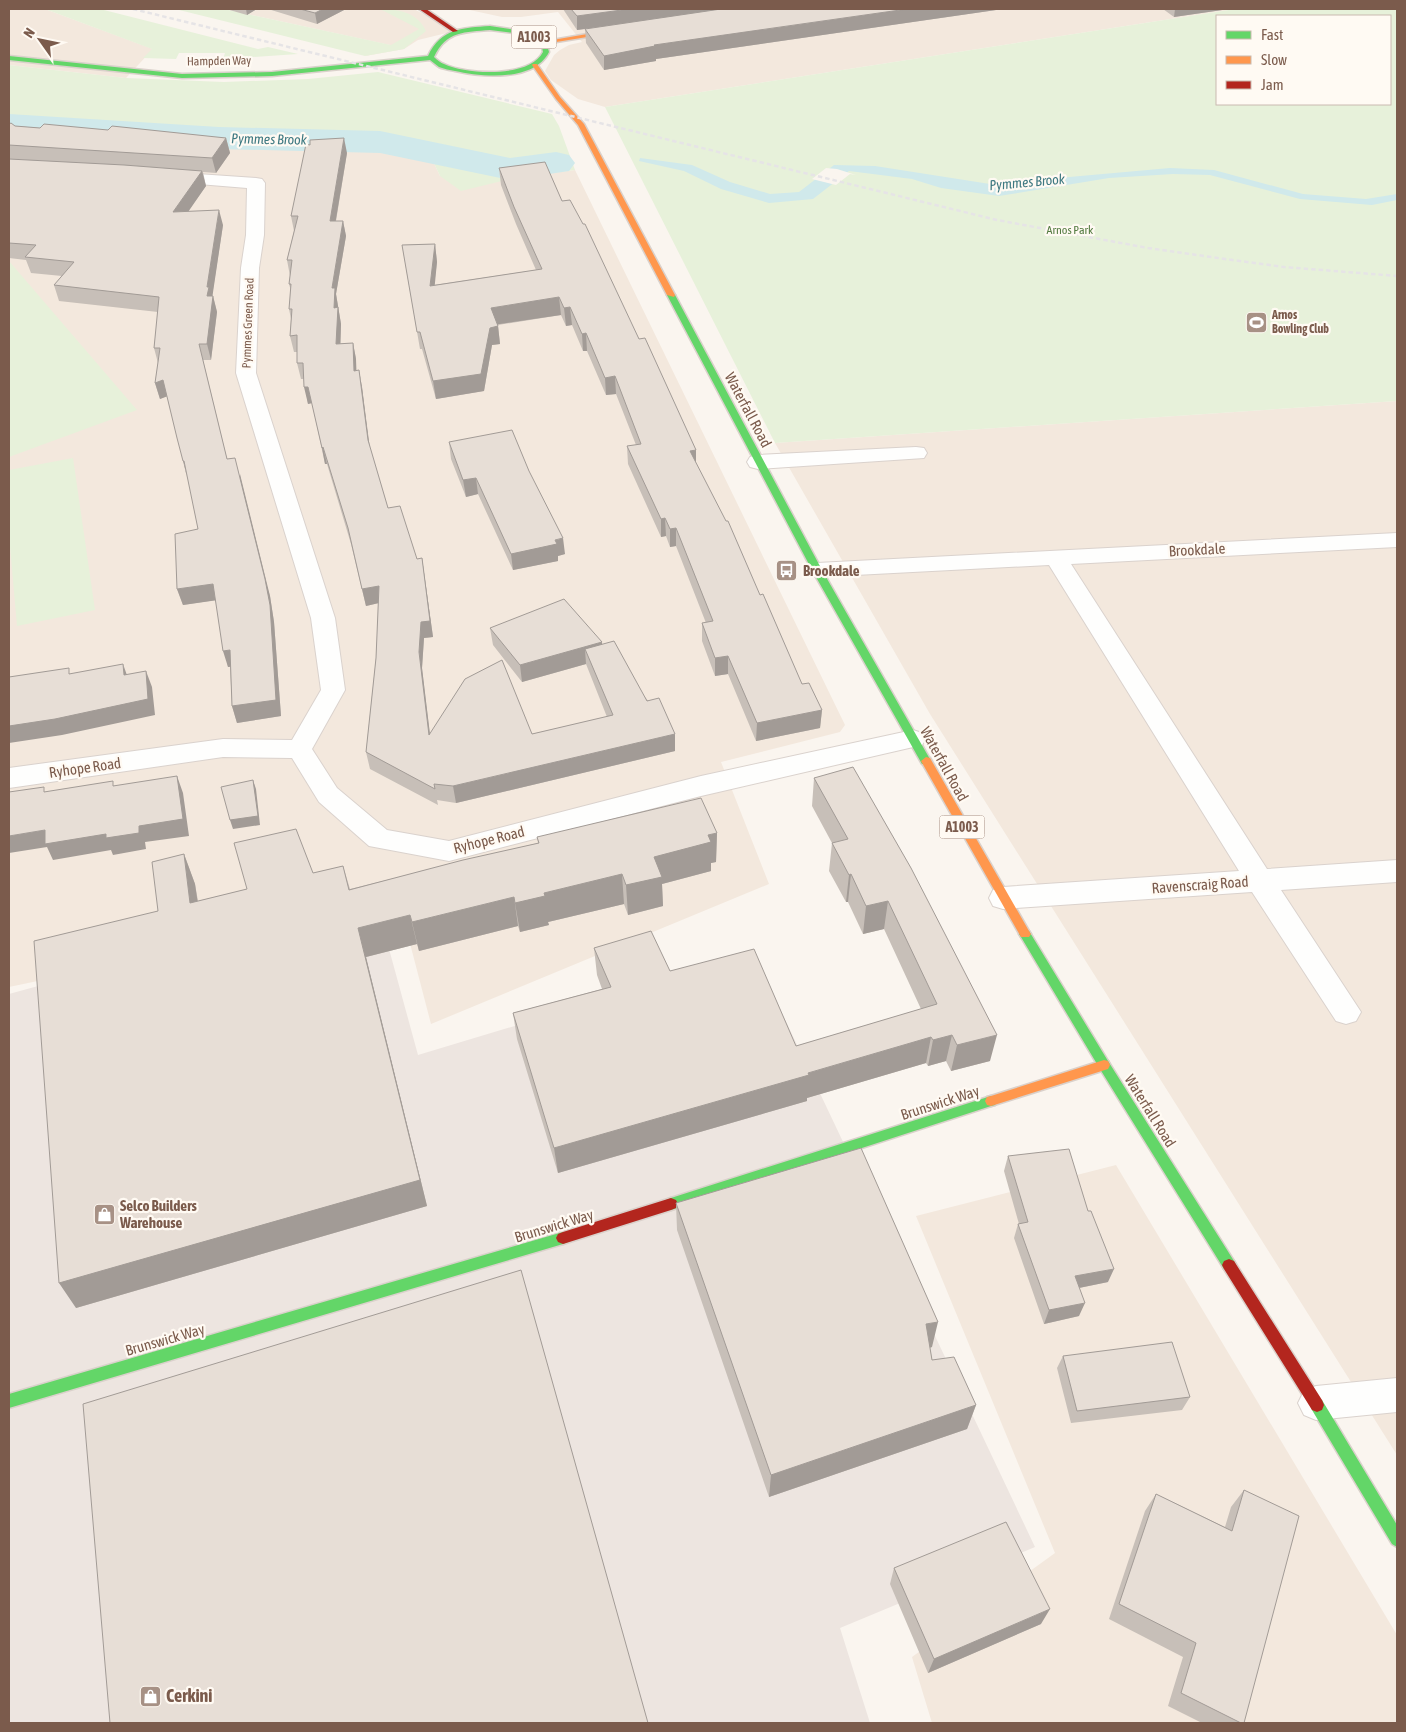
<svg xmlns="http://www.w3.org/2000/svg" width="1406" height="1732" viewBox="0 0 1406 1732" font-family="'Asap Condensed',sans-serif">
  <rect width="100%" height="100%" fill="#faf5ef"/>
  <!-- residential -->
  <path fill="#f3e8dd" d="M9 9H45L153 49 126 78 9 65Z
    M224 9H414L455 31 418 40 404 49 365 56 390 45Z
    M465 9H1235L605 107 578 99 551 80 545 71 554 55 560 50 569 45 582 42 558 12 521 17H502Z
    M9 129 259 144 327 150 426 146 440 176 514 178 575 170 845 725 840 732 721 762 769 884 431 1024 400 905 9 987Z
    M1397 401V1455L930 714 775 443Z
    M1116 1165 1397 1635V1723H932L912 1657 1055 1553 916 1216Z"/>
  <!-- industrial -->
  <path fill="#ede5e0" d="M374 894 418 1055 754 954 1035 1547 840 1628 870 1723H9V994Z"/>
  <!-- green -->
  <path fill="#e7f1da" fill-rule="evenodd" d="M45 9H100L258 49 268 47 298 54 223 59 225 53H179L176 59 143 58 152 49Z
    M175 9H224L391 45 419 29 380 9C400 9 418 13 426 31L404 49 365 56Z
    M1235 9H1397V401L775 443 605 107ZM1217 16H1390V104H1217Z
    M9 65 126 78 224 82 308 79 378 72 552 114 559 126 575 170 514 178 461 191 440 176 426 146 327 150 259 144 9 129Z
    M9 261 137 410 9 457Z
    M73 458 95 610 17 626 9 535V470Z"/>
  <!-- water -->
  <path fill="#d0e9eb" d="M640 158 692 165 730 182 770 194 799 192 834 165 875 166 990 184 1170 168 1214 170 1303 194 1366 199 1397 194V200L1372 205 1300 199 1210 175 1173 174 1109 178 999 196 941 188 912 179 849 171 813 199 769 203 721 189 684 171 639 161Z"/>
  <!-- pier -->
  <path fill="#faf5ef" d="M826 168 837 169 856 175 850 174 836 185 812 179Z"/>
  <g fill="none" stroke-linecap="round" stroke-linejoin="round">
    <!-- river -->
    <path fill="#d0e9eb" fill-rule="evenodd" d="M9 114 219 127 380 131 510 158 556 152 569 155 575 163 569 171 510 180 380 153 219 149 9 136Z"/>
    <defs>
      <path id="street" d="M168 172 256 178 262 179 265 183 264 235 259 268 256 373 335 618 345 690 312 749 337 788 387 830 449 841 701 776 913 730 922 733 926 739 922 745 701 796 449 861 369 846 319 802 292 758 223 757 9 788V768L223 739 292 740 321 690 311 618 236 373 241 268 246 235 247 188 162 181 159 177 162 173Z
        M916 447 924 448 927 453 924 458 758 469 750 467 747 462 750 457 758 455Z
        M1397 533V547L1071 564 1267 869 1397 860V882L1281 890 1361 1012 1356 1021 1346 1024 1336 1021 1252 892 1003 909 993 906 989 898 993 890 1003 887 1239 871 1049 565 817 577 809 575 805 570 809 565 817 563Z
        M1397 1378V1412L1316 1420 1304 1415 1298 1403 1304 1391 1316 1386Z"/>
      <path id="fast" d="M490 26 524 31 546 41 549 52C534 82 482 77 455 71 450 70 444 69 439 67 436 65 433 62 430 60L272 76 182 78 9 60V56L182 74 272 72 428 56C441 28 463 28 490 26ZM490 30 521 34 541 43 543 52C530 78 467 75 444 64 441 63 437 60 434 57 446 31 465 32 490 30Z
        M668 293 675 295 822 570 931 761 930 764H922L812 570 667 295Z
        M1025 929 1029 931 1108 1061 1234 1261 1236 1265 1234 1269 1229 1271 1224 1269 1100 1069 1021 937 1019 934 1021 931Z
        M991 1096 995 1097 997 1101 995 1105 991 1106 671 1210 666 1208 664 1204 666 1200 671 1198Z
        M563 1232 568 1234 570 1238 568 1242 563 1244 9 1408V1394Z
        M1317 1398 1322 1400 1397 1525V1547L1392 1544 1312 1410 1310 1405 1312 1400Z"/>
      <path id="slow" d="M622 28 624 29V31L544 44 541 42Z
        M533 64H537L560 97 584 124 675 295 674 297 667 295 578 125 556 99 532 65Z
        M926 757 930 758 1029 931 1031 934 1029 937H1021L921 761Z
        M1104 1060 1108 1061 1110 1065 1108 1069 991 1106 987 1105 985 1101 987 1097 991 1096Z"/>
      <path id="jam" d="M419 9H426L458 31 453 32Z
        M671 1198 676 1200 678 1204 676 1208 671 1210 563 1244 558 1242 556 1238 558 1234 563 1232Z
        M1229 1259 1234 1261 1322 1400 1324 1405 1322 1410 1317 1412 1312 1410 1224 1269 1222 1265 1224 1261Z"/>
    </defs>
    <!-- street casing -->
    <use href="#street" stroke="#dad2cd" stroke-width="2"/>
    <!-- fast casing -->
    <use href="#fast" stroke="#dad1cb" stroke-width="3"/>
    <!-- slow casing -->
    <use href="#slow" stroke="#dad1cb" stroke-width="3"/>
    <!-- jam casing -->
    <use href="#jam" stroke="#dad1cb" stroke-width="3"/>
    <!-- street -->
    <use href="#street" fill="#fefefd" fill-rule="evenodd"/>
    <!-- fast -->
    <use href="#fast" fill="#63d668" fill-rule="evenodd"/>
    <!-- slow -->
    <use href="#slow" fill="#ff974d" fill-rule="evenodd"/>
    <!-- jam -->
    <use href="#jam" fill="#b3261e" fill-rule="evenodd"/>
    <!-- rail -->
    <path stroke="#e6e4e6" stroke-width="2.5" stroke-dasharray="4.5 3" stroke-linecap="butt" d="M133 9 997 220 1148 248 1225 259 1284 267 1397 276"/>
  </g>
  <!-- wall -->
  <path fill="#c7bfb8" d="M226 9H257L247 15Z
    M268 9H346L317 24Z
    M563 9H1003L656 59V61L604 70 586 43 585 29 577 30Z
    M1163 9H1229L1174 17Z
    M9 124 15 126 40 128 108 130 226 138 230 153 216 173 203 172 206 186 188 211 223 225 212 296H213L217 312 211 360H203L227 459 270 596 274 622 281 716 237 723 232 706 230 667H228L216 600 183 605 177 589 198 529 188 477 167 396 160 399 155 383 158 363 154 348 158 312 59 301 54 285 62 276 31 273 26 260 9 258Z
    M347 153 336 221H343L346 236 336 294 341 324 340 344 353 343 356 359V370L362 387 369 446 388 508 417 559 422 558 433 637 424 638 422 668 430 734H532L607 717 586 664 522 682 493 645 490 628 602 644 675 734V751L456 803 437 800 438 805 370 769 366 752 376 658 379 603 366 606 351 544 327 464H325L312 403 308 404 304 379H301L297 363V352H294L290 336 291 319 289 309 291 291 289 284 290 276 287 260 294 231 291 216Z
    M499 168 562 201 639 339 696 450V464L802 684 822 710 820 728 756 741 728 674 715 676 702 641V623H706L676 546 670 547 666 536 661 537 628 464 627 446 636 445 616 394 606 395 587 351H583L572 325 566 326 561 315 498 325 500 344 492 345 484 391 436 399 422 349H420L402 245 435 244 437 262 434 285 536 270 516 224 501 185Z
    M449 442 565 554 558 556V561L513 570 478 494 466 497 451 459Z
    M814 778 990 1061 951 1071 946 1061 928 1066 926 1063 807 1098V1101L558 1173 517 1039 513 1013 602 989 597 975 594 948 670 971 796 1046 921 1009 884 929 863 934 848 902H846L829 871 832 843 812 806Z
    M717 833 716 862 711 863V871L662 884 663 906 628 915 624 904 548 922 549 925 520 932 518 926 419 951 417 944 366 957 427 1206 76 1308 158 911 184 854 195 884 198 901 343 866 350 889 538 843 537 837Z
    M1008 1156 1108 1282 1079 1288V1316L1044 1324 1014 1238 1018 1224H1019L1004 1171Z
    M676 1203 932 1347 930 1348 932 1360 976 1405 967 1429 769 1497 677 1230Z
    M1063 1356 1190 1397 1182 1410 1071 1423 1057 1368Z
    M1244 1490V1723H1202L1168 1706 1183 1657 1109 1619 1145 1511 1156 1494 1225 1527 1231 1507Z
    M894 1568 1041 1624 928 1673 890 1584Z"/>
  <!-- shaded-wall -->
  <path fill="#a29b96" d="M246 9H257L247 15Z
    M323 9H346L317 24 315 13Z
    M629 9H728L577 30V16Z
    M907 9H1003L656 59V61L604 70V56L654 45Z
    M1175 9H1229L1174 17Z
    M226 138 230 153 216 173 212 158Z
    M344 138 347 153 333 237 330 221Z
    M202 171 206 186 177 228 173 212Z
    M219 210 223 225 212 299 213 296 217 312 211 360 207 344V287Z
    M343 221 346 236 336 294 341 324 340 361 336 344 332 288Z
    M435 244 437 262 433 303 430 286Z
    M559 297 561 315 493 325 491 308Z
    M570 307 572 325 566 326 564 308Z
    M498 326 500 344 492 345 484 391 436 399 433 381 490 328Z
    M586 333 587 351H583L582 334Z
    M353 343 356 359 357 387 354 371Z
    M359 370 362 387 371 457 368 440Z
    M615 376 616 394 606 395 605 378Z
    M163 380 168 396 160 399 155 383Z
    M304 387H308L312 403 308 404Z
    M323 447 327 464H325L322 448Z
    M696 450V468L690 451Z
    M183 461H184L187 477Z
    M240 474 270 596 274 622 281 716 237 723 232 706Z
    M476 478 478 494 466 497 463 480Z
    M665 518 666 536 661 537V519Z
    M676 528V546L670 547V529Z
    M563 538 565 554 558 556V561L513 570 511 554Z
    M422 558 433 637 424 638 422 668 432 752 429 735 419 652Z
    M213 584 218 600 183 605 177 589Z
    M379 586 383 602 366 606 362 589Z
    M602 642 603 659 585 649 586 664 522 682 520 665Z
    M230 650 235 666 228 667 223 651Z
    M728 656V674L715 676V658Z
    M123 664 129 681 124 675Z
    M146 671 152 687 155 715 62 735 9 743V726Z
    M822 710 820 728 756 741 757 723Z
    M675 734V751L456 803 453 786Z
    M177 776 183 793 189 836 145 842 146 849 113 855 111 850 53 860 47 847 9 853V836L45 830 139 826Z
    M253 780 256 789 260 825 233 829 230 820Z
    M717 833 716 862 711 863V871L662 884 663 906 628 915 626 885 654 857 708 835Z
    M184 854 195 884 202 932 190 903Z
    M622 874 624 904 548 922 549 925 520 932 515 903 544 893Z
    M851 874 848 902H846L849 875Z
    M514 897 518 926 419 951 412 922Z
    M888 901 884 929 863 934 866 906Z
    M410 915 417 944 366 957 427 1206 76 1308 59 1283 358 928Z
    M952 1035 946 1061 928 1066 933 1040Z
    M997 1035 990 1061 951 1071 957 1045Z
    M931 1037 926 1063 807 1098V1101L558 1173 554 1148Z
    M1114 1269 1108 1282 1069 1290 1075 1276Z
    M1085 1303 1079 1316 1044 1324 1049 1310Z
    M938 1322 932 1347 919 1350 926 1324Z
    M976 1405 967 1429 769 1497 771 1475Z
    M1050 1609 1041 1624 928 1673 934 1659Z"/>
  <!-- building -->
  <path fill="#e7ded6" stroke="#a29b96" d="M300 9H323L315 13Z
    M571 9H629L577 16Z
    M721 9H907L654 45 655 46 604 56 585 29Z
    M11 123 15 126 40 128 44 124 108 130 112 126 226 138 212 158 9 145V124Z
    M344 138 330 221H343L332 288H335L334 308 338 307 336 344 353 343 354 371 359 370 368 440 388 508 400 506 417 559 422 558 430 621 421 622 419 652 429 735 465 679 502 660 532 734 613 715 585 649 614 641 647 701 659 698 675 734 453 786 434 784 435 789 366 752 376 658 379 586 362 589 348 528 323 447 322 448 308 387H304L303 363H297V335L290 336 292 309H289L291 284H289L292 260H287L298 216H291L306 144 310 145V140Z
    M9 159 124 165 202 171 173 212 219 210 207 287H209L207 296H213L207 344H199L227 459 235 458 265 579 270 605 276 700 232 706 230 650 223 651 213 584 177 589 175 534 198 529 184 461H183L177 438 163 380 155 383 160 348H154L159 297 54 285 74 262 25 257 36 245 9 243Z
    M545 162 562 201 570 200 583 224H585L639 339 645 338 696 450 690 451 726 521H728L760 595 763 594 802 684 809 683 822 710 757 723 728 656 715 658 702 623 713 621 676 528 670 529 665 518 661 519 627 446 641 444 615 376 605 378 586 333 582 334 570 307 564 308 559 297 491 308 498 326 490 328 481 374 433 381 420 332H417L402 245 435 244 430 286 542 269 514 207 499 168Z
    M512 430 529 471 563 538 555 540 557 544 511 554 476 478 463 480 449 442Z
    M564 599 602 642 520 665 490 628Z
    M123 664 124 675 146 671 148 699 55 719 9 726V677L69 668V674Z
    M853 767 911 868 997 1035 957 1045 952 1035 933 1040 931 1037 808 1073 809 1075 554 1148 513 1013 611 987 594 948 651 931 670 971 754 949 796 1046 937 1004 888 901 866 906 851 874 849 875 832 843 848 839 814 778Z
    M177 776 183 819 139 826V833L106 838V834L45 844V830L9 836V792L44 787V792L113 781V786Z
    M253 780 258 816 230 820 221 787Z
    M701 798 717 833 708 835 711 842 654 857 662 877 626 885 622 874 544 893 545 896 515 903 514 897 412 922 410 915 358 928 420 1180 59 1283 34 941 158 911 152 862 184 854 190 903 247 889 234 843 296 829 313 873 343 866 349 890 463 860 539 843 537 837Z
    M861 1148 938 1322 926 1324 932 1360 954 1357 976 1405 771 1475 676 1203Z
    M1069 1149 1088 1211H1091L1114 1269 1075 1276 1085 1303 1049 1310 1018 1224 1028 1222 1008 1156Z
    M521 1270 648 1723H110L83 1404Z
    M1172 1342 1190 1397 1077 1411 1063 1356Z
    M1244 1490 1299 1516 1244 1723H1241L1181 1693 1196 1643 1119 1604 1156 1494 1232 1531Z
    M1006 1522 1050 1609 934 1659 894 1568Z"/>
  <!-- icons -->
  <defs>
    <symbol id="stadium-square" viewBox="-11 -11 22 22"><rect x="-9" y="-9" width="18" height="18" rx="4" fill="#a79185" stroke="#fffaf3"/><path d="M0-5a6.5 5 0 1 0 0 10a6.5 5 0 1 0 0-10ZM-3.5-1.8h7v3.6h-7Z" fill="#fff"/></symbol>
    <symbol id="bus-square" viewBox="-11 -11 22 22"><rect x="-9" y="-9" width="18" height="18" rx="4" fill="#a79185" stroke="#fffaf3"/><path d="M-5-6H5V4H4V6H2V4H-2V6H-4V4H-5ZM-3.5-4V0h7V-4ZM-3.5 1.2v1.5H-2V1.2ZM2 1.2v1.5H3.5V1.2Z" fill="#fff"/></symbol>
    <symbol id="shop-square" viewBox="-11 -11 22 22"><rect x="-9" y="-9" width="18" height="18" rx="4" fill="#a79185" stroke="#fffaf3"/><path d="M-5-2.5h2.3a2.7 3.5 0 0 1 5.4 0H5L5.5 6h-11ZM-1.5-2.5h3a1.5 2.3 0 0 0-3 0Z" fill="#fff"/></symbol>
  </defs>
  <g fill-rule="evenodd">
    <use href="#stadium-square" x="1244" y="310" width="25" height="25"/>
    <use href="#bus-square" x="774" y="558" width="25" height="25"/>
    <use href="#shop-square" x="92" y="1202" width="25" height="25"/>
    <use href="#shop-square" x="138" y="1684" width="25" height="25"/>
  </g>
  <g text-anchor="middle" stroke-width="4.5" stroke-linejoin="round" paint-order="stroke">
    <!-- far-street labels -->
    <g font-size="12" fill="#7b5b4c" stroke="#fffaf3">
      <text transform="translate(219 61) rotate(-1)" y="4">Hampden Way</text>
      <text transform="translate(248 323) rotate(-88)" y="4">Pymmes Green Road</text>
    </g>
    <!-- far-park labels -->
    <g font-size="12" fill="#537b40" stroke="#fffaf3">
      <text x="1070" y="234">Arnos Park</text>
    </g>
    <!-- far-poi labels -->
    <g font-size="12" font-weight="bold" fill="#7b5b4c" stroke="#fffaf3" text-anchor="start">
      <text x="1272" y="319">Arnos<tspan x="1272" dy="14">Bowling Club</tspan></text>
    </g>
    <!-- shield labels -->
    <g fill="#fffaf3" stroke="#a38b7e" stroke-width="1">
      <rect x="511.5" y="25.5" width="45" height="23" rx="4"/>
      <rect x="939.5" y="815.5" width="45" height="23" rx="4"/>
    </g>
    <g font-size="14" font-weight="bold" fill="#7b5b4c">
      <text x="534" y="42">A1003</text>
      <text x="962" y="832">A1003</text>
    </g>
    <!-- far-water labels -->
    <g font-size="14" font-style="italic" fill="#3d7881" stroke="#fffaf3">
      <text transform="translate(269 139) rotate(1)" y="5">Pymmes Brook</text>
      <text transform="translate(1027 182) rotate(-5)" y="5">Pymmes Brook</text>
    </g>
    <!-- street labels -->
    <g font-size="15" fill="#7b5b4c" stroke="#fffaf3">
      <text transform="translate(748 410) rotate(62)" y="5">Waterfall Road</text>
      <text transform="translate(1197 550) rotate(-3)" y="5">Brookdale</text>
      <text transform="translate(944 764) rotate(61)" y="5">Waterfall Road</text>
      <text transform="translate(85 768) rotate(-8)" y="5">Ryhope Road</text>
      <text transform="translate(489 840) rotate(-14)" y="5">Ryhope Road</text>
      <text transform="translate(1200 885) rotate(-4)" y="5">Ravenscraig Road</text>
      <text transform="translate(940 1103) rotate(-18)" y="5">Brunswick Way</text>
      <text transform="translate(1150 1111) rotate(58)" y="5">Waterfall Road</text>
      <text transform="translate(554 1226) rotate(-17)" y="5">Brunswick Way</text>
      <text transform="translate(165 1340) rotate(-16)" y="5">Brunswick Way</text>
    </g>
    <!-- poi labels -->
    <g font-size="15" font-weight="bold" fill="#7b5b4c" stroke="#fffaf3" text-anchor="start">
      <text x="803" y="576">Brookdale</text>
      <text x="120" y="1211">Selco Builders<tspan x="120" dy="17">Warehouse</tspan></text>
    </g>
    <!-- near-poi labels -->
    <g font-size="18" font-weight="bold" fill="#7b5b4c" stroke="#fffaf3" text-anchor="start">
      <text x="166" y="1702">Cerkini</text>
    </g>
  </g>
  <!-- border -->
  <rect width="1406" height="1732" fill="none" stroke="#7b5b4c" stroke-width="20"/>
  <!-- legend -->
  <rect x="1216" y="15" width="175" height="90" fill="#fffaf3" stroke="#cabab0"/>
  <rect x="1226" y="31" width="25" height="8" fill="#63d668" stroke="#cabab0"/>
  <text x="1261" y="40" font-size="15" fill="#7b5b4c">Fast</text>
  <rect x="1226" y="56" width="25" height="8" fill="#ff974d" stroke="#cabab0"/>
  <text x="1261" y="65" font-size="15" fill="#7b5b4c">Slow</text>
  <rect x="1226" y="81" width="25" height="8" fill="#b3261e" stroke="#cabab0"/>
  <text x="1261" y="90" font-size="15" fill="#7b5b4c">Jam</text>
  <!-- north arrow -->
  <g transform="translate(40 40) rotate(303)" stroke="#fffaf3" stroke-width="4" paint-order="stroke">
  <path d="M0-4L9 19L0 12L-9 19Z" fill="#7b5b4c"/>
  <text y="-8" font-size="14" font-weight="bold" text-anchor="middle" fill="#7b5b4c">N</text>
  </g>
</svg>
